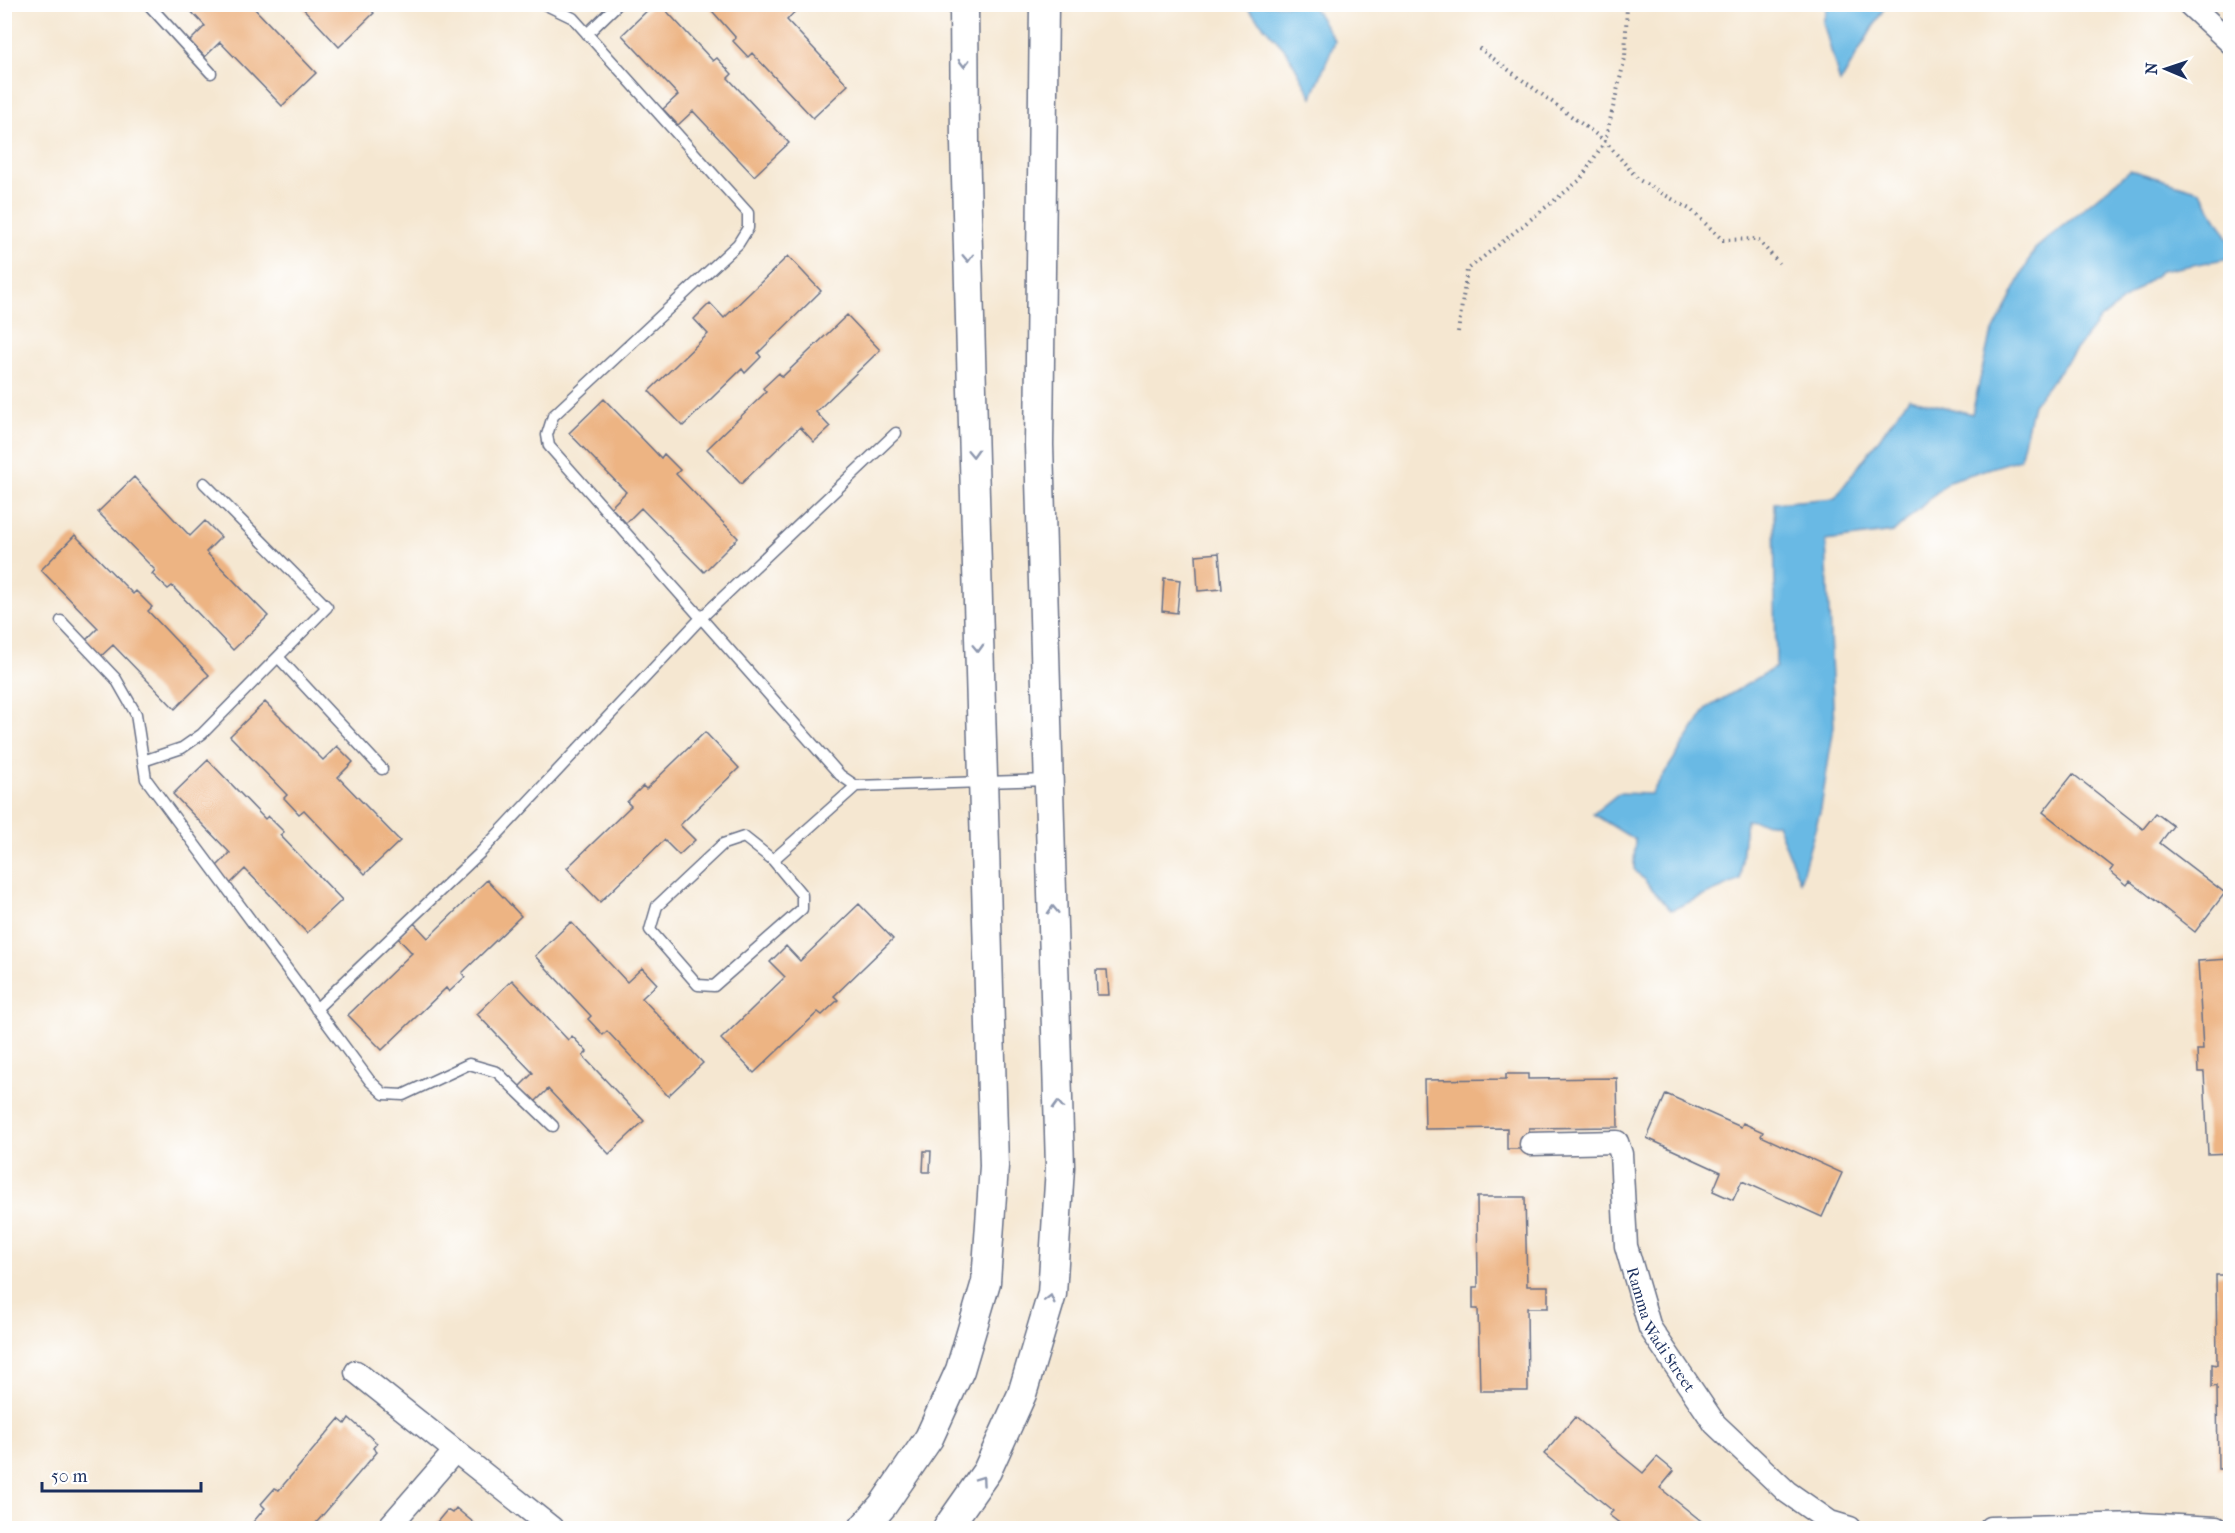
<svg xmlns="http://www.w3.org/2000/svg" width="2235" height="1533" viewBox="0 0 2235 1533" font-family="'IM FELL French Canon',serif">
  <rect width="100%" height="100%" fill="#fff"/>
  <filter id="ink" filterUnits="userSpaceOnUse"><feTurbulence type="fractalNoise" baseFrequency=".0167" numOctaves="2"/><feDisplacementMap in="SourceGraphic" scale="12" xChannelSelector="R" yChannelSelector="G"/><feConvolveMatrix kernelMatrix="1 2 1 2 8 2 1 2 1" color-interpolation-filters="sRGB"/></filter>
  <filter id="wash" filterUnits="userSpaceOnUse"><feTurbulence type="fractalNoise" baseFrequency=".008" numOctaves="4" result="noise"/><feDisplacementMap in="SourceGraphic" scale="24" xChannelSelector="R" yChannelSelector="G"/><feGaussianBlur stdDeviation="1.35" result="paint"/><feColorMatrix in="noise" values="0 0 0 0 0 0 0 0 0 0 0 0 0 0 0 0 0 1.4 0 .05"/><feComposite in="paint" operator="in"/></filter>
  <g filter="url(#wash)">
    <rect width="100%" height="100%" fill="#f5e7d1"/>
    <!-- water -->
    <path fill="#69b9e4" stroke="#4274a1" stroke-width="1.5" d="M1828 4 1886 5 1840 83 1823 22Z
      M1245 5H1312L1335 41 1312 97 1287 52Z
      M2130 170 2200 191 2230 241V258L2161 271 2100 319 2033 405 2020 459 1949 481 1894 532 1826 541 1834 726 1821 808 1800 882 1777 824 1746 820 1740 880 1671 910 1634 869 1635 840 1593 814 1619 793 1651 794 1707 708 1776 667 1774 503 1835 498 1909 398 1972 414 1989 340 2035 249Z"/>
    <g id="blocks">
      <!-- building -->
      <path fill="#edb483" d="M184 4H259L254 8 316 73 282 106 220 42 205 57 190 41 205 26Z
        M299 4H365L374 13 339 47Z
        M654 4H660L713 61 717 58 732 74 728 78 789 143 754 176 693 111 678 125 663 109 678 95 622 35Z
        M706 4H802L787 20 848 85 813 118 752 53 748 57 733 41 736 38Z
        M788 256 821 291 758 353 761 357 745 373 742 369 683 426 649 391 708 334 694 319 710 303 724 318Z
        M847 315 880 350 816 412 830 427 814 442 800 427 741 484 707 449 766 392 763 388 779 373 782 377Z
        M604 399 661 458 664 454 680 470 676 474 738 538 704 572 641 508 626 523 611 507 626 492 569 433Z
        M134 477 190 536 205 521 221 537 206 552 268 616 233 650 172 586 168 589 152 574 155 570 98 512Z
        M75 535 133 594 136 591 152 607 148 611 209 675 175 709 113 645 98 659 83 643 98 628 41 570Z
        M1219 553 1222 589 1198 591 1196 555Z
        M1164 578 1180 580 1177 613 1162 611Z
        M265 702 323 760 337 746 353 762 338 777 400 841 365 874 304 810 299 814 284 798 287 795 230 736Z
        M705 732 739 768 680 825 695 840 679 855 664 840 600 902 567 868 631 806 627 802 643 786 646 789Z
        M208 760 265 819 268 816 284 832 280 835 342 900 307 933 245 869 230 884 215 868 230 853 173 794Z
        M2073 774 2143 829 2156 813 2173 826 2160 843 2225 893 2195 932 2130 881 2127 885 2110 871 2113 867 2043 812Z
        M487 880 521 916 462 973 465 977 449 992 446 988 382 1050 348 1015 412 953 398 938 414 923 428 938Z
        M859 904 893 939 834 996 838 1000 822 1015 818 1012 754 1073 721 1039 785 977 770 962 786 946 800 961Z
        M571 922 627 982 642 968 657 984 642 998 703 1063 668 1096 607 1031 603 1035 588 1019 591 1016 535 956Z
        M2230 959V1153L2208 1154 2204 1072H2198L2197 1050H2203L2198 961Z
        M1096 970H1107L1109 995H1097Z
        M512 980 568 1040 572 1036 587 1052 583 1056 644 1121 609 1154 548 1089 533 1104 518 1088 533 1073 477 1014Z
        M1506 1074H1528V1079L1617 1078 1618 1127 1529 1128V1149H1507V1128L1425 1129 1424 1080 1506 1079Z
        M1666 1094 1741 1127 1743 1123 1763 1132 1761 1136 1842 1173 1822 1217 1742 1181 1733 1200 1713 1191 1721 1172 1647 1138Z
        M924 1151H931L930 1172H923Z
        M1477 1197H1525L1527 1286H1548V1308H1527L1528 1391H1480L1478 1309H1473V1287H1478Z
        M2216 1275H2230V1469H2218L2217 1386 2212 1387V1364L2217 1365Z
        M1575 1417 1643 1473 1657 1457 1674 1471 1660 1488 1710 1528H1634L1630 1525 1626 1528 1609 1515 1613 1511 1544 1454Z
        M349 1418 377 1443 373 1448 377 1452 316 1523 323 1528H248L265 1508 261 1504 275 1488 279 1490 339 1419 345 1424Z
        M456 1508 480 1528H432L447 1510 452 1513Z"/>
    </g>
  </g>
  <g filter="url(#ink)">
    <use href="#blocks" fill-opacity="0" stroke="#676f86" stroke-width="1.5"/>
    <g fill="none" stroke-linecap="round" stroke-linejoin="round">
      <defs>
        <path id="service" d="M148 4 211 73
          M544 4 573 18 748 213V228L738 244 553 416 547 435 549 446 840 775 856 786 1049 780
          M587 34 618 4
          M61 621 116 679 136 714 146 779 370 1081 384 1094 403 1095 469 1064 497 1072 553 1126
          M278 657 382 769
          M143 761 182 748 202 734 327 607 204 483
          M744 837 773 860 802 895V909L714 986 698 985 650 930 657 906 723 844Z
          M773 860 856 786
          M316 1009 480 853 701 618 896 433"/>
        <g id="minor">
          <path d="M2189 4 2230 42"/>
          <path id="s1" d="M1531 1144 1617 1142 1621 1154 1626 1246 1650 1328 1715 1424 1787 1492 1830 1522 1850 1528"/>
          <path d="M356 1372 552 1528"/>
          <path d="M388 1528 455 1451"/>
          <path d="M1990 1528 2140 1524 2216 1528"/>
        </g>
        <path id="tertiary" d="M863 1528 883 1505 929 1438 960 1370 986 1282 994 1166 965 143 964 4
          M947 1528 987 1471 1022 1394 1052 1294 1060 1167 1039 445 1044 4"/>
      </defs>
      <!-- service casing -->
      <use href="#service" stroke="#676f86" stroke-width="13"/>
      <!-- minor casing -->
      <use href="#minor" stroke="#676f86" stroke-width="25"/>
      <!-- tertiary casing -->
      <use href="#tertiary" stroke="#676f86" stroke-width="31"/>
      <!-- path -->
      <path stroke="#676f86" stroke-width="4" stroke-dasharray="1.5 4.5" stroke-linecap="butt" d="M1479 48 1605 141 1639 180 1691 210 1723 240 1757 239 1779 263
        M1458 332 1467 270 1580 180 1605 141 1625 58 1627 4"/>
      <!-- service -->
      <use href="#service" stroke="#fff" stroke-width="10"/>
      <!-- minor -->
      <use href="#minor" stroke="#fff" stroke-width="22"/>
      <!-- tertiary -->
      <use href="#tertiary" stroke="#fff" stroke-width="28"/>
    </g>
    <!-- one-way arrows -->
    <defs><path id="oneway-chevron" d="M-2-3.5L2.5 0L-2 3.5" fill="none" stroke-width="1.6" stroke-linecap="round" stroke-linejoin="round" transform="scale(1.5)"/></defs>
    <g stroke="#8d97ae">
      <use href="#oneway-chevron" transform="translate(964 63) rotate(90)"/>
      <use href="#oneway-chevron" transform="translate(968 258) rotate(88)"/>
      <use href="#oneway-chevron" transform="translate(973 453) rotate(88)"/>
      <use href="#oneway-chevron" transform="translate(978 648) rotate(88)"/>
      <use href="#oneway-chevron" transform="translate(1053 910) rotate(-92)"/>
      <use href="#oneway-chevron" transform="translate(1058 1105) rotate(-92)"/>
      <use href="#oneway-chevron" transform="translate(1050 1299) rotate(-76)"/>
      <use href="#oneway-chevron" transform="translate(981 1480) rotate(-55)"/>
    </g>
  </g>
  <g text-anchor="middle" stroke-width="4.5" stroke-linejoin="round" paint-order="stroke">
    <!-- street labels -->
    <g font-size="16" fill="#1b2f5e" stroke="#fff">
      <text dy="6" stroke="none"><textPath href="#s1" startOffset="282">Ramma Wadi Street</textPath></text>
    </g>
  </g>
  <!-- margin -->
  <rect width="2235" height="1533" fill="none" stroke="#fff" stroke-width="24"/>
  <!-- north arrow -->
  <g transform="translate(2166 69) rotate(272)" stroke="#ffffff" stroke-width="4.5" paint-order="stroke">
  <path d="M0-4.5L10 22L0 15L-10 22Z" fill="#1b2f5e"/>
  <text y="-9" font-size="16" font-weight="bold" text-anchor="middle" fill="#1b2f5e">N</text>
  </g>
  <!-- scale -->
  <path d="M42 1482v9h159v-9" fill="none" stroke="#1b2f5e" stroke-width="3"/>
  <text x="51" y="1482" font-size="18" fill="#1b2f5e" stroke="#ffffff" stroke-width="4.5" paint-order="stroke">50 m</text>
</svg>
